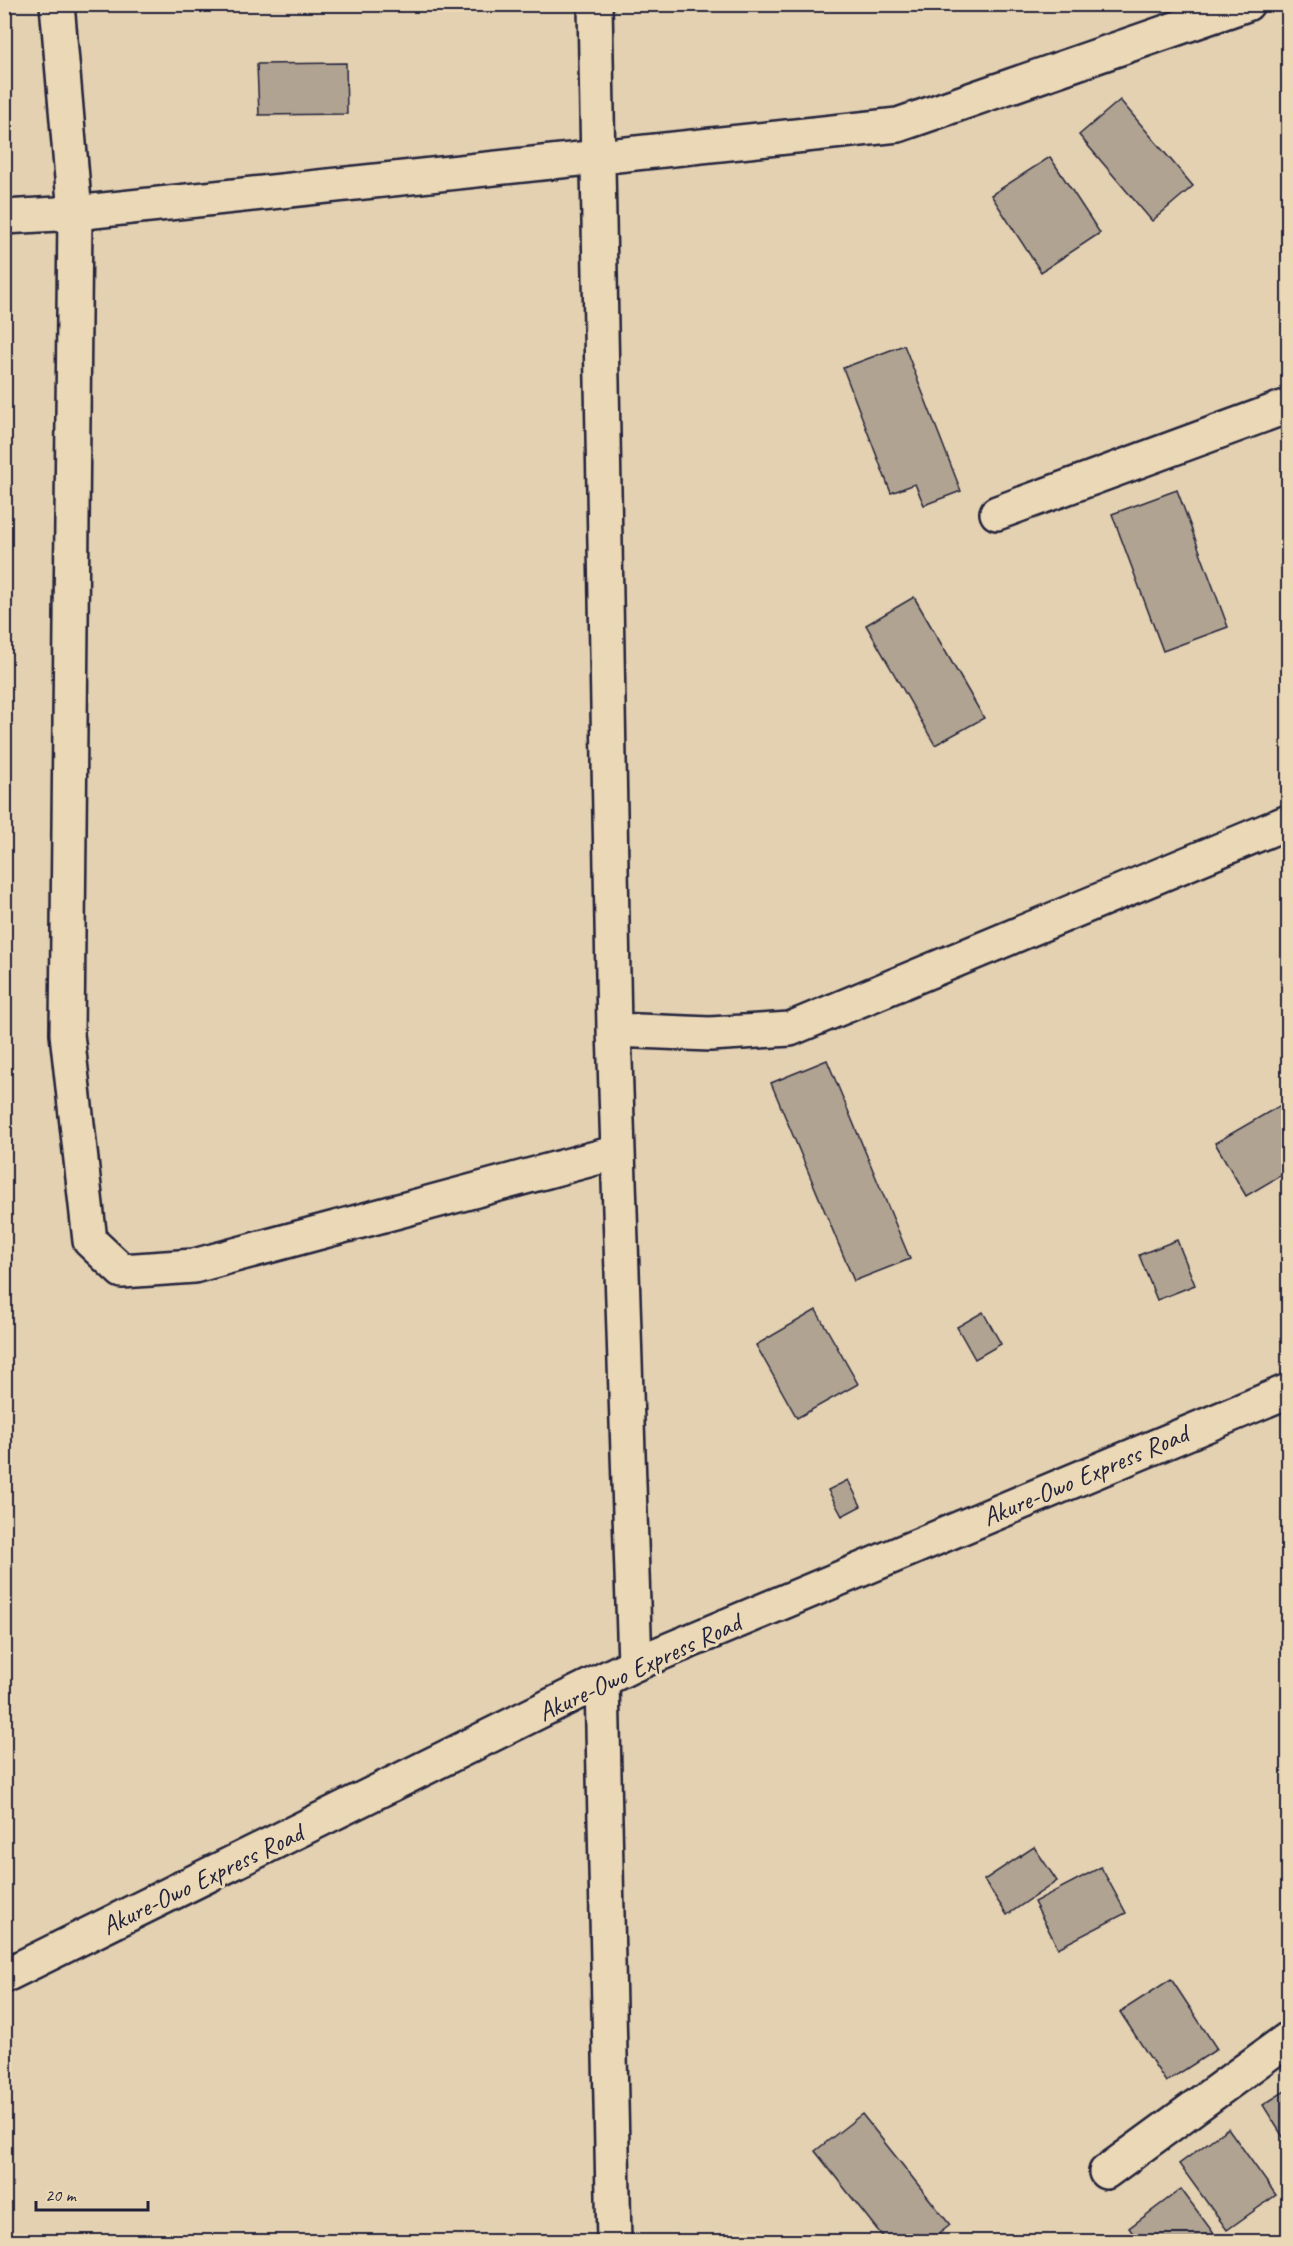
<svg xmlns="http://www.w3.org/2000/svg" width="1293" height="2246" viewBox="0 0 1293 2246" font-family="Caveat,sans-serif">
  <rect width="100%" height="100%" fill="#e3d1b1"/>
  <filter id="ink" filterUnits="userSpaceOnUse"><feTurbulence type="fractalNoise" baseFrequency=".0167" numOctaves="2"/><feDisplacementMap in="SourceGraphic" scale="12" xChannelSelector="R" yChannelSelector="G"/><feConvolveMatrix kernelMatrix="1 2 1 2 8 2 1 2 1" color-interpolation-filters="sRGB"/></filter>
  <g filter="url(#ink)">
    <!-- building -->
    <path fill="#b0a391" stroke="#22223b" stroke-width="1.5" d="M346 63 347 114 259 115 257 64Z
      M1120 100 1193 186 1152 221 1079 135Z
      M1050 157 1100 233 1041 272 991 195Z
      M904 345 961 491 924 505 915 484 891 493 843 368Z
      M1177 490 1228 627 1163 651 1112 514Z
      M914 597 984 718 935 745 866 625Z
      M827 1060 910 1259 854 1281 771 1083Z
      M1288 1101V1171L1246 1196 1215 1143Z
      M1177 1240 1195 1285 1157 1300 1139 1255Z
      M816 1310 858 1384 797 1418 756 1345Z
      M983 1312 1001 1344 975 1359 957 1327Z
      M848 1480 861 1506 842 1516 828 1490Z
      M1034 1847 1057 1881 1007 1915 984 1880Z
      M1101 1867 1126 1913 1058 1948 1034 1902Z
      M1171 1979 1217 2049 1166 2082 1120 2012Z
      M1288 2089V2145L1263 2105Z
      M862 2114 950 2225 929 2242H887L815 2151Z
      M1228 2128 1276 2195 1227 2230 1179 2164Z
      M1181 2189 1220 2242H1139L1129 2228Z"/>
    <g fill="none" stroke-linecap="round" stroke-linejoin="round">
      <defs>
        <path id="street" d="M57 4 75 213 67 1034 90 1241 122 1271 194 1266 618 1152
          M595 4 614 1030 635 1664
          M4 217 75 213 898 125 1247 4
          M997 513 1288 406
          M614 1030 710 1034 790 1029 1288 822
          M602 1681 614 2242
          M1106 2172 1288 2039"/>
        <path id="highway" d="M4 1976 635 1664 1288 1391"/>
      </defs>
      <!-- street casing -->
      <use href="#street" stroke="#22223b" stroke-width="38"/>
      <!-- highway casing -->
      <use href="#highway" stroke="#22223b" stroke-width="38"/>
      <!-- street -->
      <use href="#street" stroke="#ebd8b6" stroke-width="33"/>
      <!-- highway -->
      <use href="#highway" stroke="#ebd8b6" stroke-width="33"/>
    </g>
  </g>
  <g text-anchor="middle" stroke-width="6" stroke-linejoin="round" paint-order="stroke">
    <!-- street labels -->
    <g font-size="26" fill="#22223b" stroke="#ebd8b6">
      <text transform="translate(1085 1475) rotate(-23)" y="9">Akure-Owo Express Road</text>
      <text transform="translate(639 1667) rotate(-25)" y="9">Akure-Owo Express Road</text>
      <text transform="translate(202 1879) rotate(-26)" y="9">Akure-Owo Express Road</text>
    </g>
  </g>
  <!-- margin -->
  <rect width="1293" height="2246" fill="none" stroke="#ebd8b6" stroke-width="24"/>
  <rect x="12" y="12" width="1269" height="2222" fill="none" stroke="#22223b" stroke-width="2" filter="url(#ink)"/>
  <!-- scale -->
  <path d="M36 2201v9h112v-9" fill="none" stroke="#22223b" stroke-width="3"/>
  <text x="45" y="2201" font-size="18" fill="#22223b" stroke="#ebd8b6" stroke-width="4.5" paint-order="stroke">20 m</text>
</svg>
